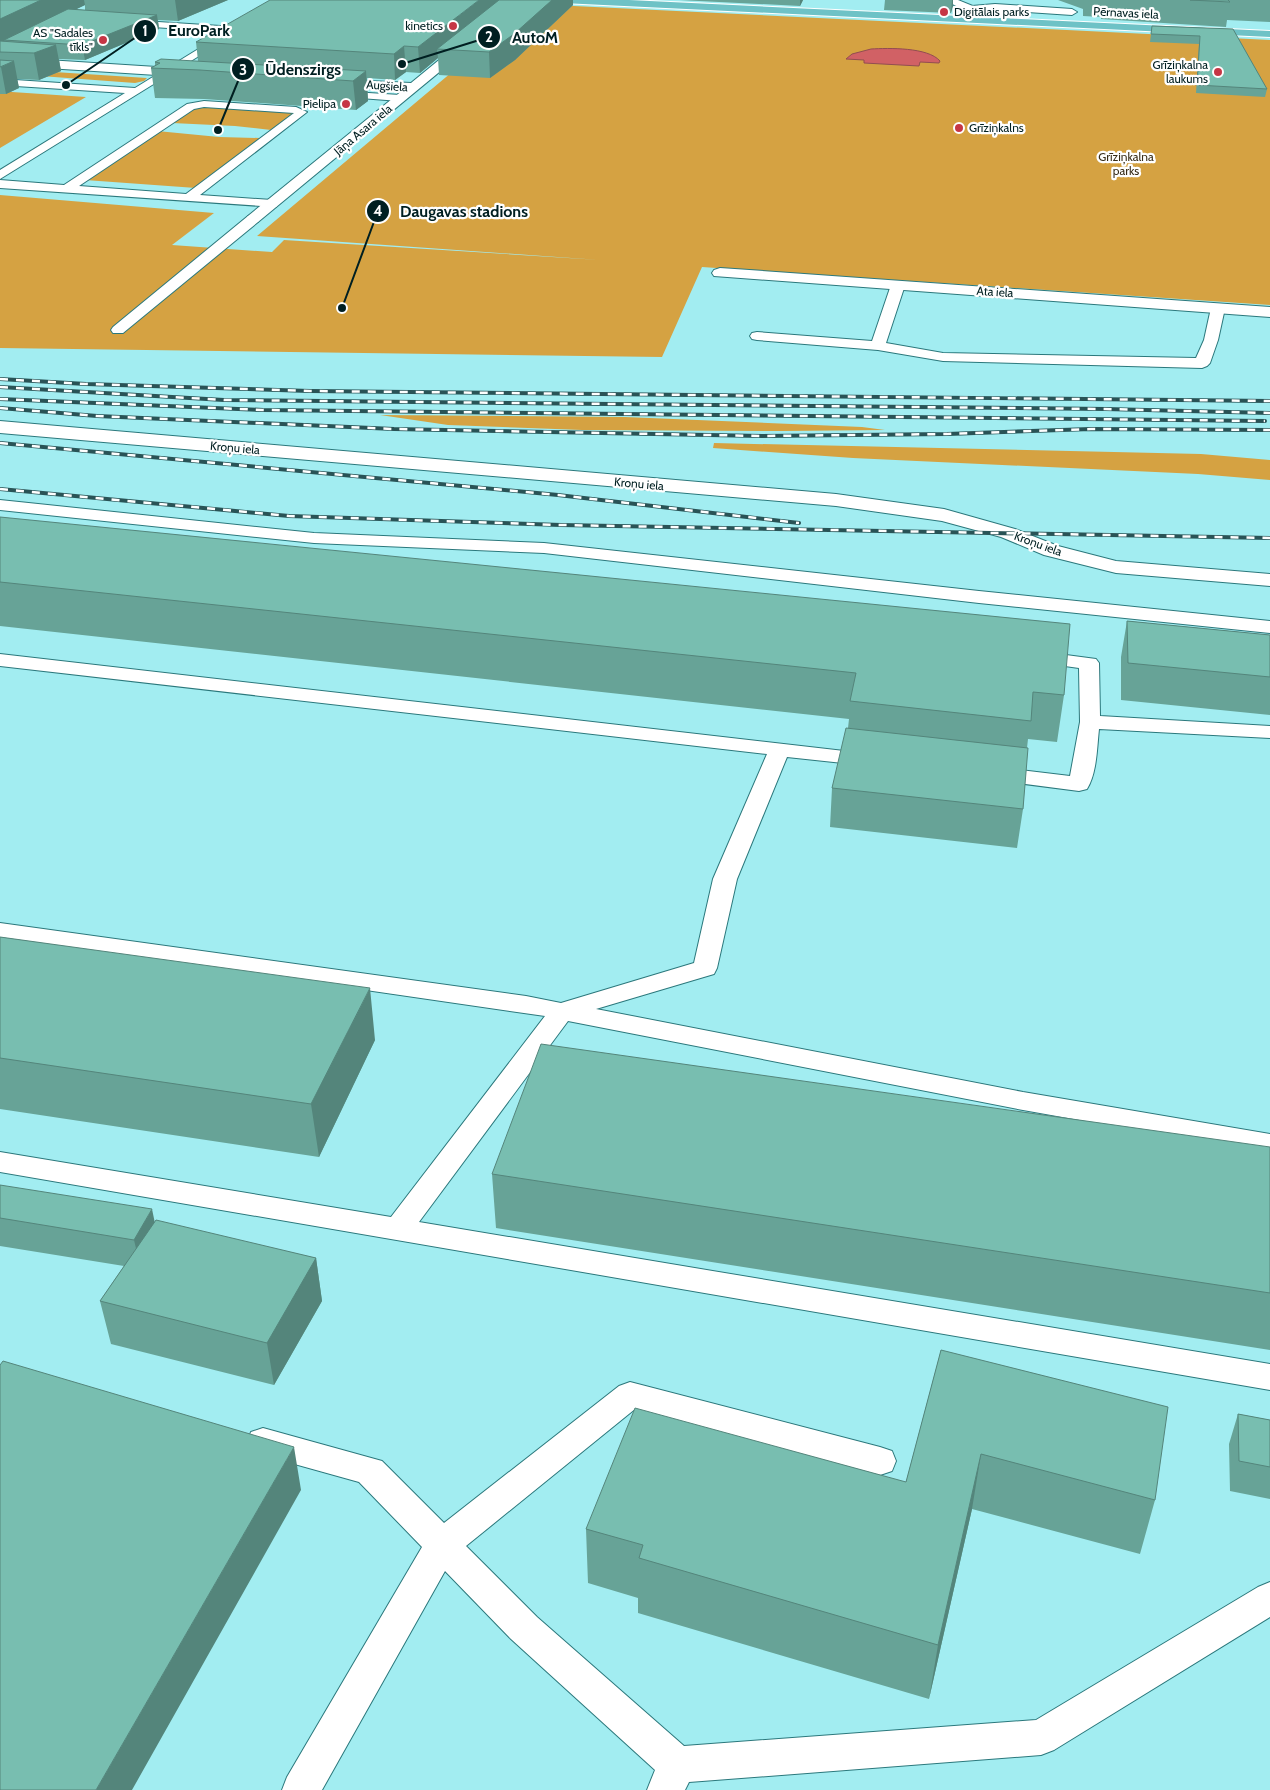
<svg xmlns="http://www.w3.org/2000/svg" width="1270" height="1790" viewBox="0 0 1270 1790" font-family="Cabin,sans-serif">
  <rect width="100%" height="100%" fill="#a2edf1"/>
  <!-- green -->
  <path fill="#d5a242" d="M533 4 1270 40V305L702 267 662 357 0 348V195L214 213 172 245 272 252 284 240 600 260 257 236Z
    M0 68 8 69 147 78 144 81 135 83 0 73Z
    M0 90 12 92 86 97 0 148Z
    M205 105 292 111 294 113 271 130 235 126 172 123 196 107Z
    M157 131 219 137 260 138 196 188 85 180Z
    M380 415 625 417 862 427 885 430 783 431 582 430 448 425Z
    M714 443 1201 454 1270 460V480L1198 474 853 458 713 448Z"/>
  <!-- water -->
  <path fill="#d16165" stroke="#924d51" d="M871 49C888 48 928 47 940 61L939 63 920 62 919 66 864 63V60L846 59 852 54Z"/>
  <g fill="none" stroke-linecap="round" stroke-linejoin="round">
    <defs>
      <path id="lane" d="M995 4 1072 9 1077 12 1072 15 995 10 972 12 967 9 972 6Z
        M127 20 236 27 241 30 0 179V170L125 93 0 85V79L135 88 226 32 124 25 122 23Z
        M337 91 400 95 405 98 400 101 333 96 332 94Z
        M204 101 296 107 307 112 200 195 272 200 278 204 276 207 0 188V180L64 185 187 104ZM204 107 294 113 186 194 79 186 194 109Z
        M253 215 259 219 258 222 123 333H113L111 330 113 327 248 216Z
        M898 281 905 285 886 343 943 353 1196 358 1204 340 1211 308 1213 305H1223L1225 308 1218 340 1210 363 1207 366 1202 368 943 361 878 350 757 340 752 339 750 336 752 333 757 332 872 341 891 285Z
        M0 500 314 533 544 543 979 591 1270 621V633L979 603 544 553 314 543 0 510Z
        M1036 651 1096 659 1099 663 1100 716 1270 726V738L1099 729C1097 747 1097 773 1087 789L1079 791 986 779 983 774 986 769 994 767 1070 776 1080 722 1079 668 1029 661 1026 657 1029 653Z
        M0 654 879 755 882 760 879 765 871 766 787 757 737 879 717 968 714 974 596 1009 1023 1092 1270 1134V1154L1023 1110 568 1021 419 1222 1270 1364V1390L0 1172V1152L391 1217 545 1016 0 937V923L526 996 561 1003 694 963 713 879 767 754 0 666Z
        M630 1382 880 1447 892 1451 896 1461 892 1471 880 1475 635 1409 466 1546 537 1617 684 1746 1036 1720 1258 1587 1270 1582V1617L1054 1750 1041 1755 689 1782 685 1790H647L655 1770 511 1639 445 1571 322 1790H282L287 1777 422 1547 359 1482 251 1452 247 1442 251 1432 263 1428 382 1461 444 1523 619 1386Z"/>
      <path id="street" d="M512 0H522L518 7 258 222H248L246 219 248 216 403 90 331 86 327 85 325 82 327 79 411 83Z
        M944 0H958L985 11V20L980 23 976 22 975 15Z
        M0 57 188 69 194 73 188 77 0 65Z
        M720 268 1270 307V317L714 276 712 273 714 270Z
        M0 421 836 494 944 509 1015 529 1058 546 1116 561 1270 574V586L1116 573 1044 555 1001 537 942 521 836 506 0 433Z"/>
      <path id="primary" d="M557 0H629L1270 31V37L562 3Z"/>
    </defs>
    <!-- lane casing -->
    <use href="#lane" stroke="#2b787c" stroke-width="2"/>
    <!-- street casing -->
    <use href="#street" stroke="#2b787c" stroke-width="2"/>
    <!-- primary casing -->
    <use href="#primary" stroke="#fff" stroke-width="2"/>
    <!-- lane -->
    <use href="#lane" fill="#fff" fill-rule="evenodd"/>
    <!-- street -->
    <use href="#street" fill="#fff" fill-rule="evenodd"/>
    <!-- primary -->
    <use href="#primary" fill="#6ec2c6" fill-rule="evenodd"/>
    <defs>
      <path id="rail" d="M0 379 86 384 310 391 1270 401
        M0 387 224 400 1105 409 1270 413
        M0 399 263 410 1265 421
        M0 408 97 416 394 429 762 436 947 434 1091 429 1270 430
        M0 443 558 495 799 523
        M0 489 289 516 561 525 1270 538"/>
    </defs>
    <!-- rail casing -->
    <use href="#rail" stroke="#295356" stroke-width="4"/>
    <!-- rail -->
    <use href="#rail" stroke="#fff" stroke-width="2.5" stroke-dasharray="8" stroke-linecap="butt"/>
  </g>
  <!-- wall -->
  <path fill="#67a397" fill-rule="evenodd" d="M0 0H228L178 21 158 20 159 29 85 60 59 59 61 71 39 80 17 79 19 88 6 94H0ZM85 5V10L76 9Z
    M679 0H803L800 6Z
    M885 0H953V6L951 13 884 10Z
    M1058 0H1270V22L1227 20 1226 27 1101 19V17L1083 16V9Z
    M573 5 515 60 490 78 439 75 438 58 420 73 406 72 395 80 367 78 368 101 356 110 204 99 155 98 151 68 155 66V62L198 61 196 42Z
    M1152 26 1233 29 1267 89 1265 97 1196 93 1199 44 1150 42Z
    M0 517 1064 695 1057 742 1028 739 1027 748 1023 809 1017 848 830 827 832 788 848 728 849 719 0 626Z
    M1127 621 1270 635V715L1121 700V657Z
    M0 937 375 1040 319 1157 0 1109Z
    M1270 1147V1350L496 1228 492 1174Z
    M0 1185 154 1222 316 1258 322 1301 274 1385 111 1344 100 1301 124 1266 0 1246Z
    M941 1350 1155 1500 1140 1554 972 1509 929 1699 638 1613V1598L588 1583 586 1529 906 1482Z
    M1238 1414 1270 1420V1499L1230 1491 1229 1444Z"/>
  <!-- shaded-wall -->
  <path fill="#54857b" d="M41 0H84L85 5 12 41 4 40 5 44 0 47V19Z
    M175 0H228L178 21Z
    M479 0H510L437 49 438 58 420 73 418 47Z
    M552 0H573V5L515 60 490 78 489 52Z
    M800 0H803L800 6Z
    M952 0H953V6L951 13Z
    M157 15 159 29 85 60 82 45Z
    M56 45 61 71 39 80 34 53Z
    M404 46 406 72 395 80 394 54Z
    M14 61 19 88 6 94 1 67Z
    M366 71 368 101 356 110 353 81Z
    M370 988 375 1040 319 1157 311 1104Z
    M152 1209 158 1238 141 1269 134 1240Z
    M316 1258 322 1301 274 1385 267 1343Z
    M294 1447 301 1490 132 1790H96Z
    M981 1454 972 1509 929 1699 938 1645Z"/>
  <!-- building -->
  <path fill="#78beb0" stroke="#54857b" d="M0 0H41L0 19Z
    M270 0H479L418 47 404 46 394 54 196 42Z
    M499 0H552L514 34 489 52 437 49Z
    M1190 0H1228L1230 2Z
    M68 9 157 15 82 45 4 40Z
    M1152 26 1233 29 1267 89 1197 85 1200 36 1151 34Z
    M0 41 56 45 34 53 0 52Z
    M161 59 366 71 353 81 200 70 151 68 160 63 155 62Z
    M0 60 14 61 0 67Z
    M0 517 1070 624 1064 695 1033 692 1031 721 850 701 856 673 0 582Z
    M1127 621 1270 635V677L1128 663Z
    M846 728 1028 748 1023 809 832 788Z
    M0 937 370 988 311 1104 0 1058Z
    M541 1044 1270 1147V1293L492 1174Z
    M0 1185 152 1209 134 1240 0 1218Z
    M156 1220 316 1258 267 1343 100 1301Z
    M941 1350 1168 1407 1155 1500 981 1454 938 1645 639 1558 643 1545 586 1529 635 1408 906 1482Z
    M3 1361 294 1447 96 1790H0V1365Z
    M1238 1414 1270 1420V1467L1239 1461Z"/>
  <!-- markers -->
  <g fill="#c63645" stroke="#fff" stroke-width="2">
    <circle cx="944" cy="12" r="5"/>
    <circle cx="453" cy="26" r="5"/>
    <circle cx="103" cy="40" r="5"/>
    <circle cx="1218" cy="72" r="5"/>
    <circle cx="346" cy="104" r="5"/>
    <circle cx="959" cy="128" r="5"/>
  </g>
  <g text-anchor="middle" stroke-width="4.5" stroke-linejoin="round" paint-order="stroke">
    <!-- far-poi labels -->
    <g font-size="12" fill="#001f21" stroke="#fff" text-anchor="end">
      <text x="954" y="16" text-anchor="start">Digitālais parks</text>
      <text x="443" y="30">kinetics</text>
      <text x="93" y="37">AS "Sadales<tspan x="93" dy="14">tīkls"</tspan></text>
      <text x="1208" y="69">Grīziņkalna<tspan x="1208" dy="14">laukums</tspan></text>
      <text x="336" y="108">Pielipa</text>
      <text x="969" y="132" text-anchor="start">Grīziņkalns</text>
    </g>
    <!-- far-street labels -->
    <g font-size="12" fill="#001f21" stroke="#fff">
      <text transform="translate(1126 13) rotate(3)" y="4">Pērnavas iela</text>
      <text transform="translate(387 86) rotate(4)" y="4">Augšiela</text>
      <text transform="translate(363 130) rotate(-40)" y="4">Jāņa Asara iela</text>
      <text transform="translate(995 292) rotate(4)" y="4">Ata iela</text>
      <text transform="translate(235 448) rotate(5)" y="4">Kroņu iela</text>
      <text transform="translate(639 484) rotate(5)" y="4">Kroņu iela</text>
      <text transform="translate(1038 544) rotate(20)" y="4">Kroņu iela</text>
    </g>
    <!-- far-park labels -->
    <g font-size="12" fill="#372c19" stroke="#fff">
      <text x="1126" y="161">Grīziņkalna<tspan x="1126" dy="14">parks</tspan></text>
    </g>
  </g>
  <!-- callouts -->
  <path fill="none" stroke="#001f21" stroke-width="2" d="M66 85L145 31M402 64L489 37M218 130L243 69M342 308L378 211"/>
  <g fill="#001f21" stroke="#fff" stroke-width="2">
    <circle cx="66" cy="85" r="5"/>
    <circle cx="402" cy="64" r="5"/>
    <circle cx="218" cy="130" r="5"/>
    <circle cx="342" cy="308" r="5"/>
    <circle cx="145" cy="31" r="12"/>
    <circle cx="489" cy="37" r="12"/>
    <circle cx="243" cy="69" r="12"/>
    <circle cx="378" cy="211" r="12"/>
  </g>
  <g font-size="15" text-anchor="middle" font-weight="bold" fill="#fff">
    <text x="145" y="36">1</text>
    <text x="489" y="42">2</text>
    <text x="243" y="75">3</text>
    <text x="378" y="216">4</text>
  </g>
  <g font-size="16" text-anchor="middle" font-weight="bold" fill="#001f21" stroke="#fff" stroke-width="4.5" stroke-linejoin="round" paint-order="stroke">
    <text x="199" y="36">EuroPark</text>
    <text x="535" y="43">AutoM</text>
    <text x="303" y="75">Ūdenszirgs</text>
    <text x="464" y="217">Daugavas stadions</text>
  </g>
</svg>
